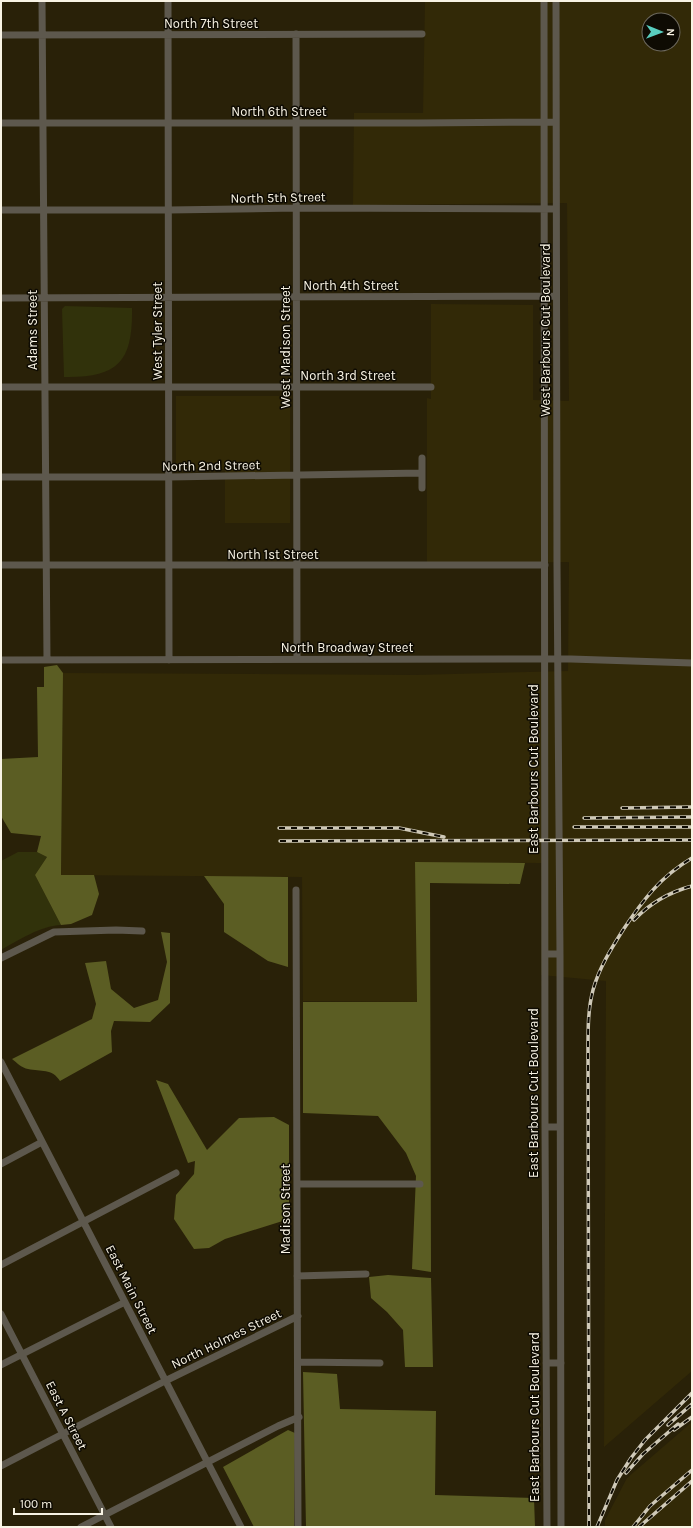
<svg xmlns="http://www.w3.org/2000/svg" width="693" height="1528" viewBox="0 0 693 1528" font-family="Karla,sans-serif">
  <rect width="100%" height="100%" fill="#292108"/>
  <!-- built -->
  <path fill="#322907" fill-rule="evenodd" d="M425 1H692V1371L604 1447 606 981 541 975V863L416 862 417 1002 303 1001 302 877 61 875 63 673 415 675 568 671 569 562 427 564V398L431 399V304L533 305V400L569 401 567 203 353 205 354 113H423ZM649 20H673V44H649Z
    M176 396H290V523H225V469H176Z
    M692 1422V1527H605V1520L627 1478Z"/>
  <!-- green -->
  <path fill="#31320b" d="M65 306 132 308C133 362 118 378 64 377L62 309Z
    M18 852H37L47 857 35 875 61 925C40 926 19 940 1 950V861Z"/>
  <!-- forest -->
  <path fill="#5b5d23" d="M57 665 63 673 61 875H94L99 894 92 915 71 924 61 925 35 875 47 857 37 852 41 836 11 833 1 816V759L38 757 37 687H44V667Z
    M415 862 525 863 520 884 430 883 431 1272 412 1269 416 1176 406 1153 378 1116 303 1113V1002H417Z
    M204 876 288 877V967L268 961 224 932V904Z
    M161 932 170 933V1003L150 1022 114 1021 111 1031 112 1052 60 1081C52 1068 41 1072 28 1069 22 1068 17 1063 12 1059L92 1019 96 1004 85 963 106 961 111 989 134 1008 158 1000 167 962Z
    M156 1080 168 1084 207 1150 239 1118 274 1117 289 1125V1219L225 1239 209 1248 194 1249 174 1219 176 1195 194 1174 195 1161 188 1163Z
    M388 1275 431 1278 433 1367H405L403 1330 387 1312 371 1298 369 1277Z
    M303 1372 337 1374 340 1409 436 1411 435 1495 534 1498 535 1527H306Z
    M288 1430 295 1433 294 1527H254L223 1467Z"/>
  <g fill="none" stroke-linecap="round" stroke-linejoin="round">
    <!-- minor -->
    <path stroke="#5d584d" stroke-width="7" d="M42 1 47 660
      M168 1 169 660
      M544 1 545 1127 547 1527
      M556 1 557 565 560 954 561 1527
      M296 34 297 659
      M1 35 422 34
      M1 123H419L556 122
      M1 210H169L297 208 556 209
      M1 298 556 296
      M1 387H431
      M1 477H169L422 473
      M422 488V458
      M1 565H545
      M1 660 571 659 692 663
      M296 890 298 1527
      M545 954H560
      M1 958 54 932 116 930 142 931
      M1 1062 241 1527
      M545 1127H560
      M1 1164 42 1142
      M297 1184H420
      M1 1265 176 1173
      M297 1276 366 1274
      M1 1314 111 1527
      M298 1362 380 1363
      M546 1363H561
      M1 1365 125 1302
      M1 1466 165 1381 298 1316
      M81 1527 278 1426 299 1417"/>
    <defs>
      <path id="rail" d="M622 808 692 807
        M584 818 692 817
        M574 827H692
        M279 828H399L444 837
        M280 841 692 840
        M634 920C650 903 670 892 692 886
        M668 1425 692 1404
        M674 1430 692 1417
        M626 1473 643 1454 678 1424
        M589 1527 588 1048C588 1028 588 1009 593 990 599 968 611 949 623 930 643 900 660 877 692 858
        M597 1527 617 1480 631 1458 645 1440 692 1393
        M633 1527 650 1506 692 1470
        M639 1527 692 1481"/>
    </defs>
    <!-- rail casing -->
    <use href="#rail" stroke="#cfc9b8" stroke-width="3.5"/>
    <!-- rail -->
    <use href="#rail" stroke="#0e0b03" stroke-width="2" stroke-dasharray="6" stroke-linecap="butt"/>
  </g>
  <g text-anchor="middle" stroke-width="3" stroke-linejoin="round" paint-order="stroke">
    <!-- street labels -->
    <g font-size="13" fill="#f8f3e4" stroke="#0e0b03">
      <text x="211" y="28">North 7th Street</text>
      <text x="279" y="116">North 6th Street</text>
      <text transform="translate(278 197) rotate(-1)" y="5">North 5th Street</text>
      <text x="351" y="290">North 4th Street</text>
      <text transform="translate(32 330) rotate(-90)" y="5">Adams Street</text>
      <text transform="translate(545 330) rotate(-90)" y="5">West Barbours Cut Boulevard</text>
      <text transform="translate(157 331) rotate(-90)" y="5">West Tyler Street</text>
      <text transform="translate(285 347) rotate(-90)" y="5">West Madison Street</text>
      <text x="348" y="380">North 3rd Street</text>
      <text transform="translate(211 465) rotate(-1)" y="5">North 2nd Street</text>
      <text x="273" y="559">North 1st Street</text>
      <text x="347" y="652">North Broadway Street</text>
      <text transform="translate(533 769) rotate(-90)" y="5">East Barbours Cut Boulevard</text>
      <text transform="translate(533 1093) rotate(-90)" y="5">East Barbours Cut Boulevard</text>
      <text transform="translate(285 1209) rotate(-90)" y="5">Madison Street</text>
      <text transform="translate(132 1289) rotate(63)" y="5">East Main Street</text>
      <text transform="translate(226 1338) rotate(-26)" y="5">North Holmes Street</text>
      <text transform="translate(67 1415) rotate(63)" y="5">East A Street</text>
      <text transform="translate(534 1417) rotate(-90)" y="5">East Barbours Cut Boulevard</text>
    </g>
  </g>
  <!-- border -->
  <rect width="693" height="1528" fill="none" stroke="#f8f3e4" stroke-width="4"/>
  <!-- north arrow -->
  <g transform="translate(661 32) rotate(91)"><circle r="19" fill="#0e0b03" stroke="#6c685d"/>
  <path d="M0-3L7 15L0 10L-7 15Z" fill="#59cebf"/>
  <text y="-6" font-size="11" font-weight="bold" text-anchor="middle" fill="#f8f3e4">N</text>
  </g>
  <!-- scale -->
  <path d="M14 1508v6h88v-6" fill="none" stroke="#f8f3e4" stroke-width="2"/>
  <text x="20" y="1508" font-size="12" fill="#f8f3e4" stroke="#0e0b03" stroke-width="3" paint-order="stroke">100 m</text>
</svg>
